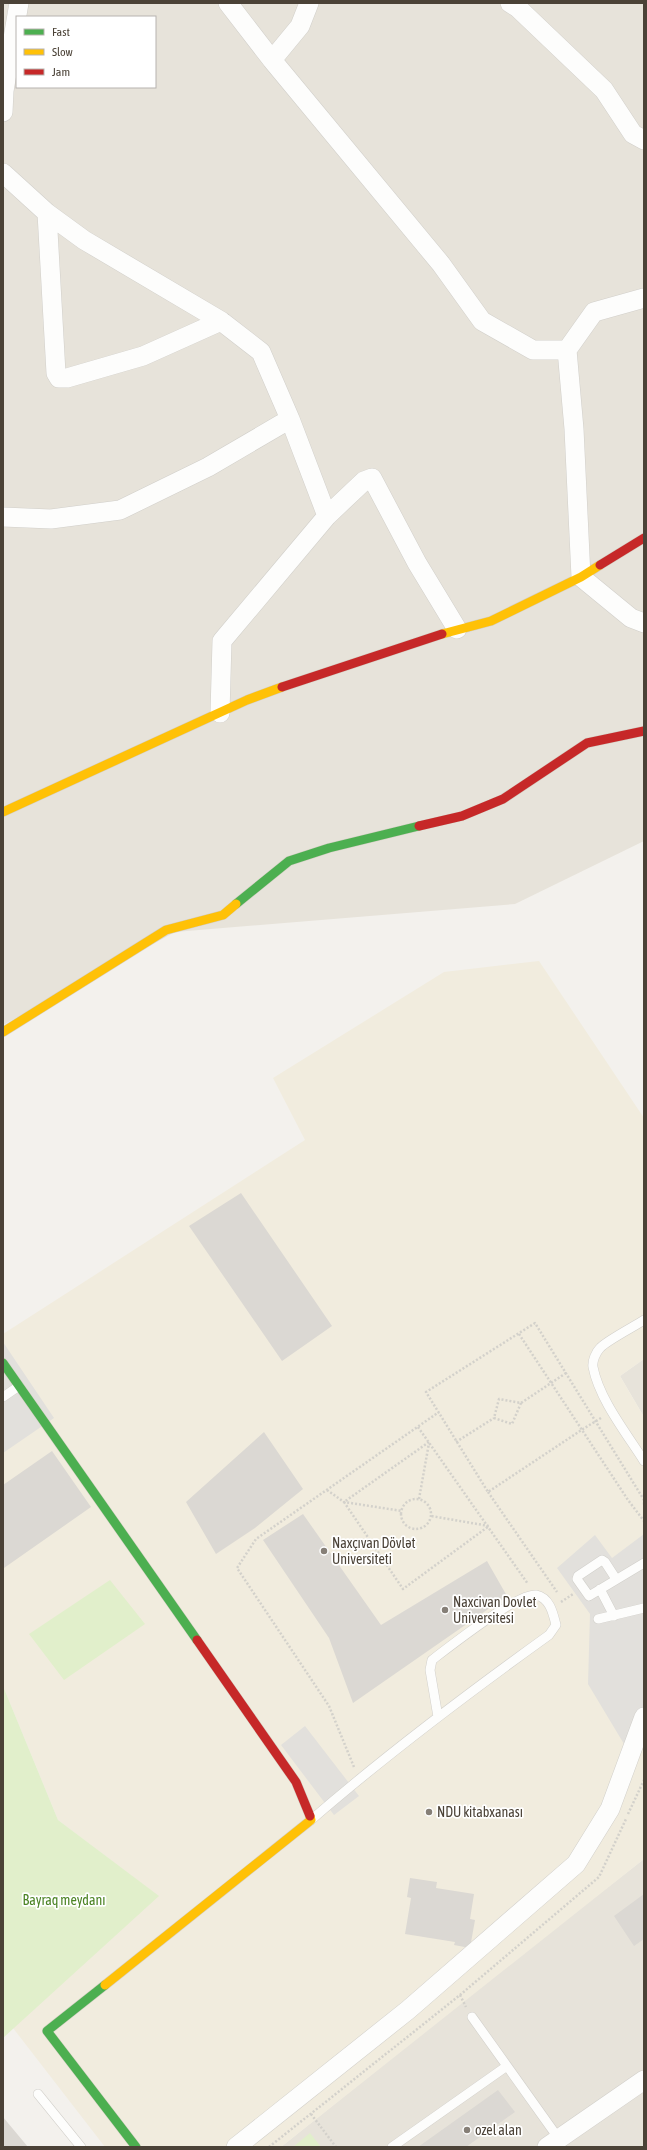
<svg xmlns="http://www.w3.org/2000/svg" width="647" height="2150" viewBox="0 0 647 2150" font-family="'Asap Condensed',sans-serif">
  <rect width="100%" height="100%" fill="#f3f1ed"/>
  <!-- residential -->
  <path fill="#e7e3da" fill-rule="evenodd" d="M3 3H644V841L515 904 175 932 3 1025ZM17 17H155V87H17Z
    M644 1359V1417L620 1376Z
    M644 1859V2147H281L508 1965Z"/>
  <!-- education -->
  <path fill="#f1ecde" d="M539 961 644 1118V1359L620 1376 644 1417V1859L281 2147H105L13 2028 158 1896 58 1820 3 1686V1334L305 1140 273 1078 444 972Z"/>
  <!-- green -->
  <path fill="#e1efcb" d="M110 1580 145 1624 64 1680 29 1634Z
    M3 1686 58 1820 159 1896 3 2038Z
    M310 2133 321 2147H293Z"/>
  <!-- parking -->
  <path fill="#e2e0dc" d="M3 1342 54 1418 3 1453Z
    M644 1534V1728L624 1744 588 1684 590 1614 557 1568 595 1535 612 1558Z
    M305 1726 359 1796 334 1815 281 1745Z"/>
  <!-- building -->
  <path fill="#dbd8d3" d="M241 1193 332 1326 282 1361 189 1226Z
    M264 1432 303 1489 255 1528 216 1554 186 1502Z
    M52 1451 91 1507 4 1568 3 1485Z
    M303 1514 381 1625 487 1561 507 1596 353 1703 329 1638 263 1540Z
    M410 1878 437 1882 436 1888 474 1894 470 1919 475 1920 470 1948 454 1945 455 1942 405 1934 411 1898 407 1897Z
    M644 1894V1939L634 1946 614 1916Z
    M498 2090 515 2112 466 2147H418Z
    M3 2117 28 2147H3Z"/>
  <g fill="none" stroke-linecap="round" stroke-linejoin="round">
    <defs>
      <path id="lane" d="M644 1320C635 1326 606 1341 600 1348 596 1352 592 1361 593 1367 599 1399 627 1434 644 1461
        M3 1397 19 1386
        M616 1579 605 1562 602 1560 578 1576 577 1579 589 1596 644 1563
        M600 1589 614 1616
        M598 1619 644 1608
        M311 1820C387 1754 467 1694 549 1635L556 1625C553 1613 550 1598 536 1595 519 1592 449 1647 432 1660L430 1670 438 1717
        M472 2017 507 2066
        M38 2094 81 2147
        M392 2147 507 2066 559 2139"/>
      <path id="street" d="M228 3 272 60 441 264 482 321 533 350H567L594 312 644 298
        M510 3 518 8 604 90 633 134 644 140
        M272 60 300 26 309 3
        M3 112 4 91 19 3
        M3 173 47 213 84 240 221 321 261 352 290 419 327 516
        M47 213 56 373 59 378H67L143 356 221 321
        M567 350 574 429 581 577 631 618 644 623
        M3 517 51 519 120 510 208 467 290 419
        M220 713 222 641 327 516 364 481 372 478 417 563 457 629
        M236 2147 408 2010 576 1864 610 1809 644 1717
        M547 2147 644 2080"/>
      <path id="fast" d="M236 904 289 861 329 848 419 826
        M3 1363 197 1640
        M105 1985 47 2031 136 2147"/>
      <path id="slow" d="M442 634 491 621 581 577 600 565
        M3 812 247 700 282 687
        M3 1032 166 930 223 915 236 904
        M105 1985 311 1820 310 1816"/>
      <path id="jam" d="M600 565 644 538
        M282 687 442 634
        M419 826 462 816 503 799 587 743 644 731
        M197 1640 296 1782 310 1816"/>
    </defs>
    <!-- lane casing -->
    <use href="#lane" stroke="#d1cfca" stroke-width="10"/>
    <!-- street casing -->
    <use href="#street" stroke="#d1cfca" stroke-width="20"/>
    <!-- fast casing -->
    <use href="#fast" stroke="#d3cec3" stroke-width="10"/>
    <!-- slow casing -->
    <use href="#slow" stroke="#d3cec3" stroke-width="10"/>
    <!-- jam casing -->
    <use href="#jam" stroke="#d3cec3" stroke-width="10"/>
    <!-- path -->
    <path stroke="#d3d1cb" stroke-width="2.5" stroke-dasharray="2 2" stroke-linecap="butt" d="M519 1334 628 1500 644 1521
      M521 1403 512 1424 494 1418 499 1399 521 1403 566 1373
      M601 1418 583 1429 488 1492 426 1392 535 1323 644 1500V1506
      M418 1427 528 1584
      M429 1442 344 1502 403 1589 489 1526 431 1516
      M456 1442 494 1418
      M327 1490 344 1502 402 1511
      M488 1492 557 1592
      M419 1499 429 1443
      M401 1514a15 15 0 1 1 30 0a15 15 0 1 1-30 0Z
      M561 1602 573 1594
      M354 1767 329 1706 237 1568 256 1539 439 1412
      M628 1814 644 1780
      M460 1995 466 2007
      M311 2114 336 2147
      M269 2147 460 1995 599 1877 626 1819"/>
    <!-- lane -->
    <use href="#lane" stroke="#fdfdfc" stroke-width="9"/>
    <!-- street -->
    <use href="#street" stroke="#fdfdfc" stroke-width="19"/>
    <!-- fast -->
    <use href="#fast" stroke="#4caf50" stroke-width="9"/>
    <!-- slow -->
    <use href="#slow" stroke="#ffc107" stroke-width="9"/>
    <!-- jam -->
    <use href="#jam" stroke="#c62828" stroke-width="9"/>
  </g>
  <!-- markers -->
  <g fill="#867f77" stroke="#fff" stroke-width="1.5">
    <circle cx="324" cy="1551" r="4"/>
    <circle cx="445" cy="1610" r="4"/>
    <circle cx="429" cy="1812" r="4"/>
    <circle cx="467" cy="2130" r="4"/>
  </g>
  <g text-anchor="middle" stroke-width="3.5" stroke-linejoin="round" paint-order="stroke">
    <!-- poi labels -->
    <g font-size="14" fill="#4b4237" stroke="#fff" text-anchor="start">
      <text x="332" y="1548">Naxçıvan Dövlət<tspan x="332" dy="16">Universiteti</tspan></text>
      <text x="453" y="1607">Naxcivan Dovlet<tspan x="453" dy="16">Universitesi</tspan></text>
      <text x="437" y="1817">NDU kitabxanası</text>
      <text x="475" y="2135">ozel alan</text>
    </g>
    <!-- park labels -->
    <g font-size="14" fill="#4b8324" stroke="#fff">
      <text x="64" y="1905">Bayraq meydanı</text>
    </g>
  </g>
  <!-- border -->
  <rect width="647" height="2150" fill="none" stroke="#4b4237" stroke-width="8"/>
  <!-- legend -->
  <rect x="16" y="16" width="140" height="72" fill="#ffffff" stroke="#b7b3af"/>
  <rect x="24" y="29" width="20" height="6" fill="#4caf50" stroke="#b7b3af"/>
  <text x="52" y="36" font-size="12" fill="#4b4237">Fast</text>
  <rect x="24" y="49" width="20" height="6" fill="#ffc107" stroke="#b7b3af"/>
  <text x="52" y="56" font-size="12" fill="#4b4237">Slow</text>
  <rect x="24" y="69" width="20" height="6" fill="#c62828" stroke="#b7b3af"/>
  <text x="52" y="76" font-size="12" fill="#4b4237">Jam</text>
</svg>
